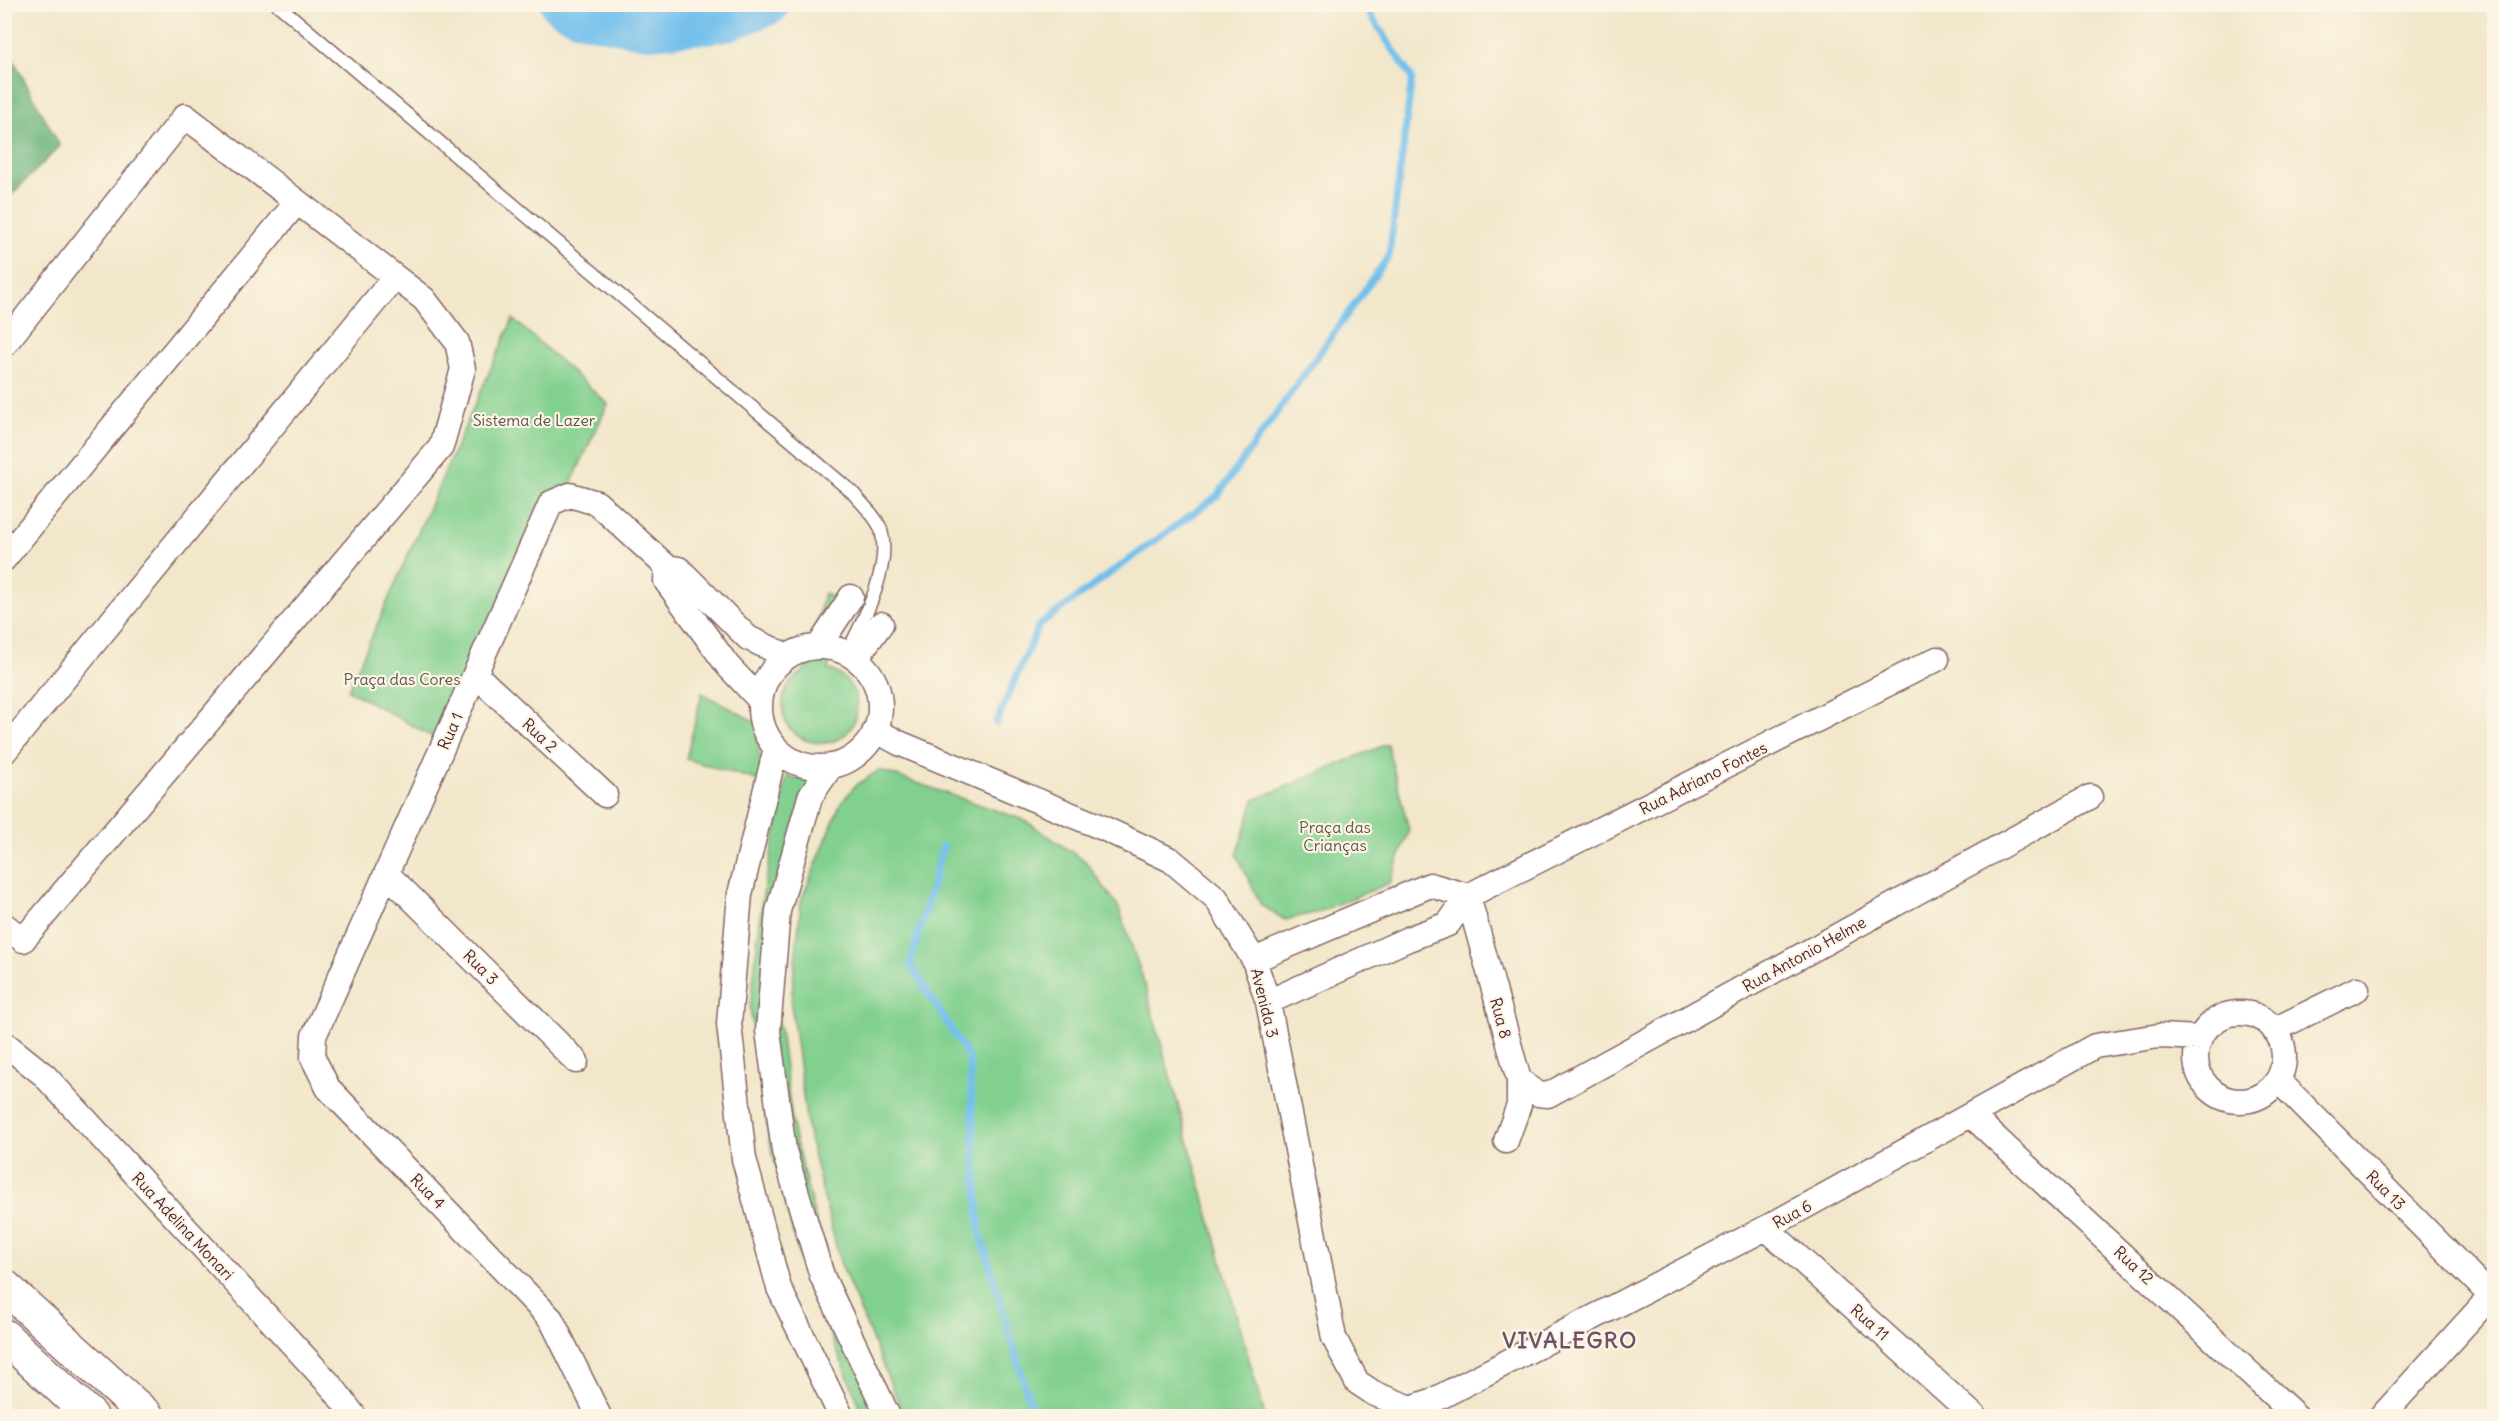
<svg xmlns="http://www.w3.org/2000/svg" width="2499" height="1421" viewBox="0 0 2499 1421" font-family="Delius,sans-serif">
  <rect width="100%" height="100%" fill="#fcf5e5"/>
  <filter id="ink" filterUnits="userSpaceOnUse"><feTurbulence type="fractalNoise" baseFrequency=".0167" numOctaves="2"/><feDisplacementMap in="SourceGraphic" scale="12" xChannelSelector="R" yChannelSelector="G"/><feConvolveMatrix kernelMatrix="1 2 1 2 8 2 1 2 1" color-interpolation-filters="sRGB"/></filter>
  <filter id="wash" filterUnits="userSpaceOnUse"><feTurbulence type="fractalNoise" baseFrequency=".008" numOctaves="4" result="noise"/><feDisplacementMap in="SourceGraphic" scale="24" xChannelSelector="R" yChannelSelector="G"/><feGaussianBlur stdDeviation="1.35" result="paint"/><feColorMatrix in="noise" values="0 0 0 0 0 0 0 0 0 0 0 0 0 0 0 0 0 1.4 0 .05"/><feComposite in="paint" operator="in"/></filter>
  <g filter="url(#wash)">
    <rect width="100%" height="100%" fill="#f2e7cb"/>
    <!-- green -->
    <path fill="#82d08f" stroke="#66785d" stroke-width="1.5" d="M513 319 608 404 449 746 348 690Z
      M824 593 844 605 828 669C849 676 862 696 855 719 843 758 780 746 783 706 783 693 788 682 799 675 803 672 803 674 805 669 815 646 818 618 824 593Z
      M702 693 759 724V756L772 770 770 784 686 759Z
      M1387 744 1409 830 1390 883 1318 912 1285 920 1261 905 1237 855 1254 800Z
      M879 770 1024 820 1085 861 1118 906 1143 979 1265 1416H904L840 1262 808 1133 791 1004 801 901 841 803 855 786Z
      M787 776 799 780 814 777 787 904 777 1008 794 1135 828 1269 890 1416H864L802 1267 769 1139 750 1008 763 894Z"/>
    <!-- forest -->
    <path fill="#69b27a" stroke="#5a6852" stroke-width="1.5" d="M5 44 60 146 5 201H4Z"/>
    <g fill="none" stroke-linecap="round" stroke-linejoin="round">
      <!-- stream -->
      <path stroke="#72bfec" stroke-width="7" d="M996 723 1039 625 1217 496 1389 256 1412 78 1363 4
        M943 846 910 964 969 1058 980 1233 1034 1416"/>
      <!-- river -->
      <path stroke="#72bfec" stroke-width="42" d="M561 4 582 15 647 28 725 21 769 4"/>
    </g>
  </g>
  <g filter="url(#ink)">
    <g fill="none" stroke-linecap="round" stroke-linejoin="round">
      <defs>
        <path id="service" d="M277 4 853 493C861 503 877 517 881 530 892 567 863 621 847 653"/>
        <path id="minor" d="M4 345 185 116 424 299 457 342 463 369 441 447 23 940 4 925
          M4 559 297 202
          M667 567 666 581 728 666 760 700
          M667 567 679 569 748 638 787 656
          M819 646 851 597
          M760 707a60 60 0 1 1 120 0a60 60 0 1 1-120 0Z
          M856 658 881 624
          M475 674 605 795
          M875 730 899 743 1103 828 1171 860 1216 898 1254 960 1268 1002 1334 1338 1357 1382 1375 1394 1411 1408 1434 1400 1766 1228 2095 1046 2159 1036 2201 1038
          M776 748 740 894 729 1024 744 1159 779 1288 841 1416
          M4 752 395 277
          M831 766 810 797 778 911 768 1031 784 1151 822 1276 888 1416
          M387 874 576 1061
          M1468 896 1519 1080V1105L1506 1141
          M1254 960 1430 885 1468 896
          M1268 1002 1408 939 1448 924 1468 896 1937 659
          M2196 1057a44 44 0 1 1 88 0a44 44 0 1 1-88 0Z
          M2274 1030 2357 989
          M4 1043 44 1075 333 1388 354 1416
          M1519 1080 1538 1094 1548 1095 2090 797
          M2278 1080 2494 1299
          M1971 1115 2296 1416
          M1766 1228 1974 1416
          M599 1416 551 1319 328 1088 313 1058 314 1036 551 503 570 495 597 503 667 567
          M2382 1416 2491 1296"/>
        <path id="trunk" d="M4 1286 147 1416
          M4 1336 91 1416"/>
      </defs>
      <!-- service casing -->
      <use href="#service" stroke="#856563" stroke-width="15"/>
      <!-- minor casing -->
      <use href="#minor" stroke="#856563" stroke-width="27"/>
      <!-- trunk casing -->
      <use href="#trunk" stroke="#856563" stroke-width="36"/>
      <!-- service -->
      <use href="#service" stroke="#fff" stroke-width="12"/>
      <!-- minor -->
      <use href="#minor" stroke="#fff" stroke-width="24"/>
      <!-- trunk -->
      <use href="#trunk" stroke="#fff" stroke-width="33"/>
    </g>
  </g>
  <g text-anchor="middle" stroke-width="4.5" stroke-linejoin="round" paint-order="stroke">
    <!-- park labels -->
    <g font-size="16" fill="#5b5449" stroke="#fcf5e5">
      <text x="534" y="426">Sistema de Lazer</text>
      <text x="402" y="685">Praça das Cores</text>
      <text x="1335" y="833">Praça das<tspan x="1335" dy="18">Crianças</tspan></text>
    </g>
    <!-- street labels -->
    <g font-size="16" fill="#4a1f2b" stroke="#fcf5e5">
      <text transform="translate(450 731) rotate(-66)" y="6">Rua 1</text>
      <text transform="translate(540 735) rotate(43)" y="6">Rua 2</text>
      <text transform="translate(1703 778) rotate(-27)" y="6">Rua Adriano Fontes</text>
      <text transform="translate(1804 954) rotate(-29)" y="6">Rua Antonio Helme</text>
      <text transform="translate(481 967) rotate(45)" y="6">Rua 3</text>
      <text transform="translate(1265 1003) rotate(76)" y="6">Avenida 3</text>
      <text transform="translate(1501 1018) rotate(75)" y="6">Rua 8</text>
      <text transform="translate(2386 1190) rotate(45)" y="6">Rua 13</text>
      <text transform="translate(428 1191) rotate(46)" y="6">Rua 4</text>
      <text transform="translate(1792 1214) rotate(-29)" y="6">Rua 6</text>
      <text transform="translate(183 1226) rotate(47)" y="6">Rua Adelina Monari</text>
      <text transform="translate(2134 1265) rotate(43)" y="6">Rua 12</text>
      <text transform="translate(1870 1322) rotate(42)" y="6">Rua 11</text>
    </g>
    <!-- district labels -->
    <g font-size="22" font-weight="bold" letter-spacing="1.5" fill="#72516a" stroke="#fcf5e5">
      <text x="1570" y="1348">VIVALEGRO</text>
    </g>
  </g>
  <!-- margin -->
  <rect width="2499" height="1421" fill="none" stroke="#fcf5e5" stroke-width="24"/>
</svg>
